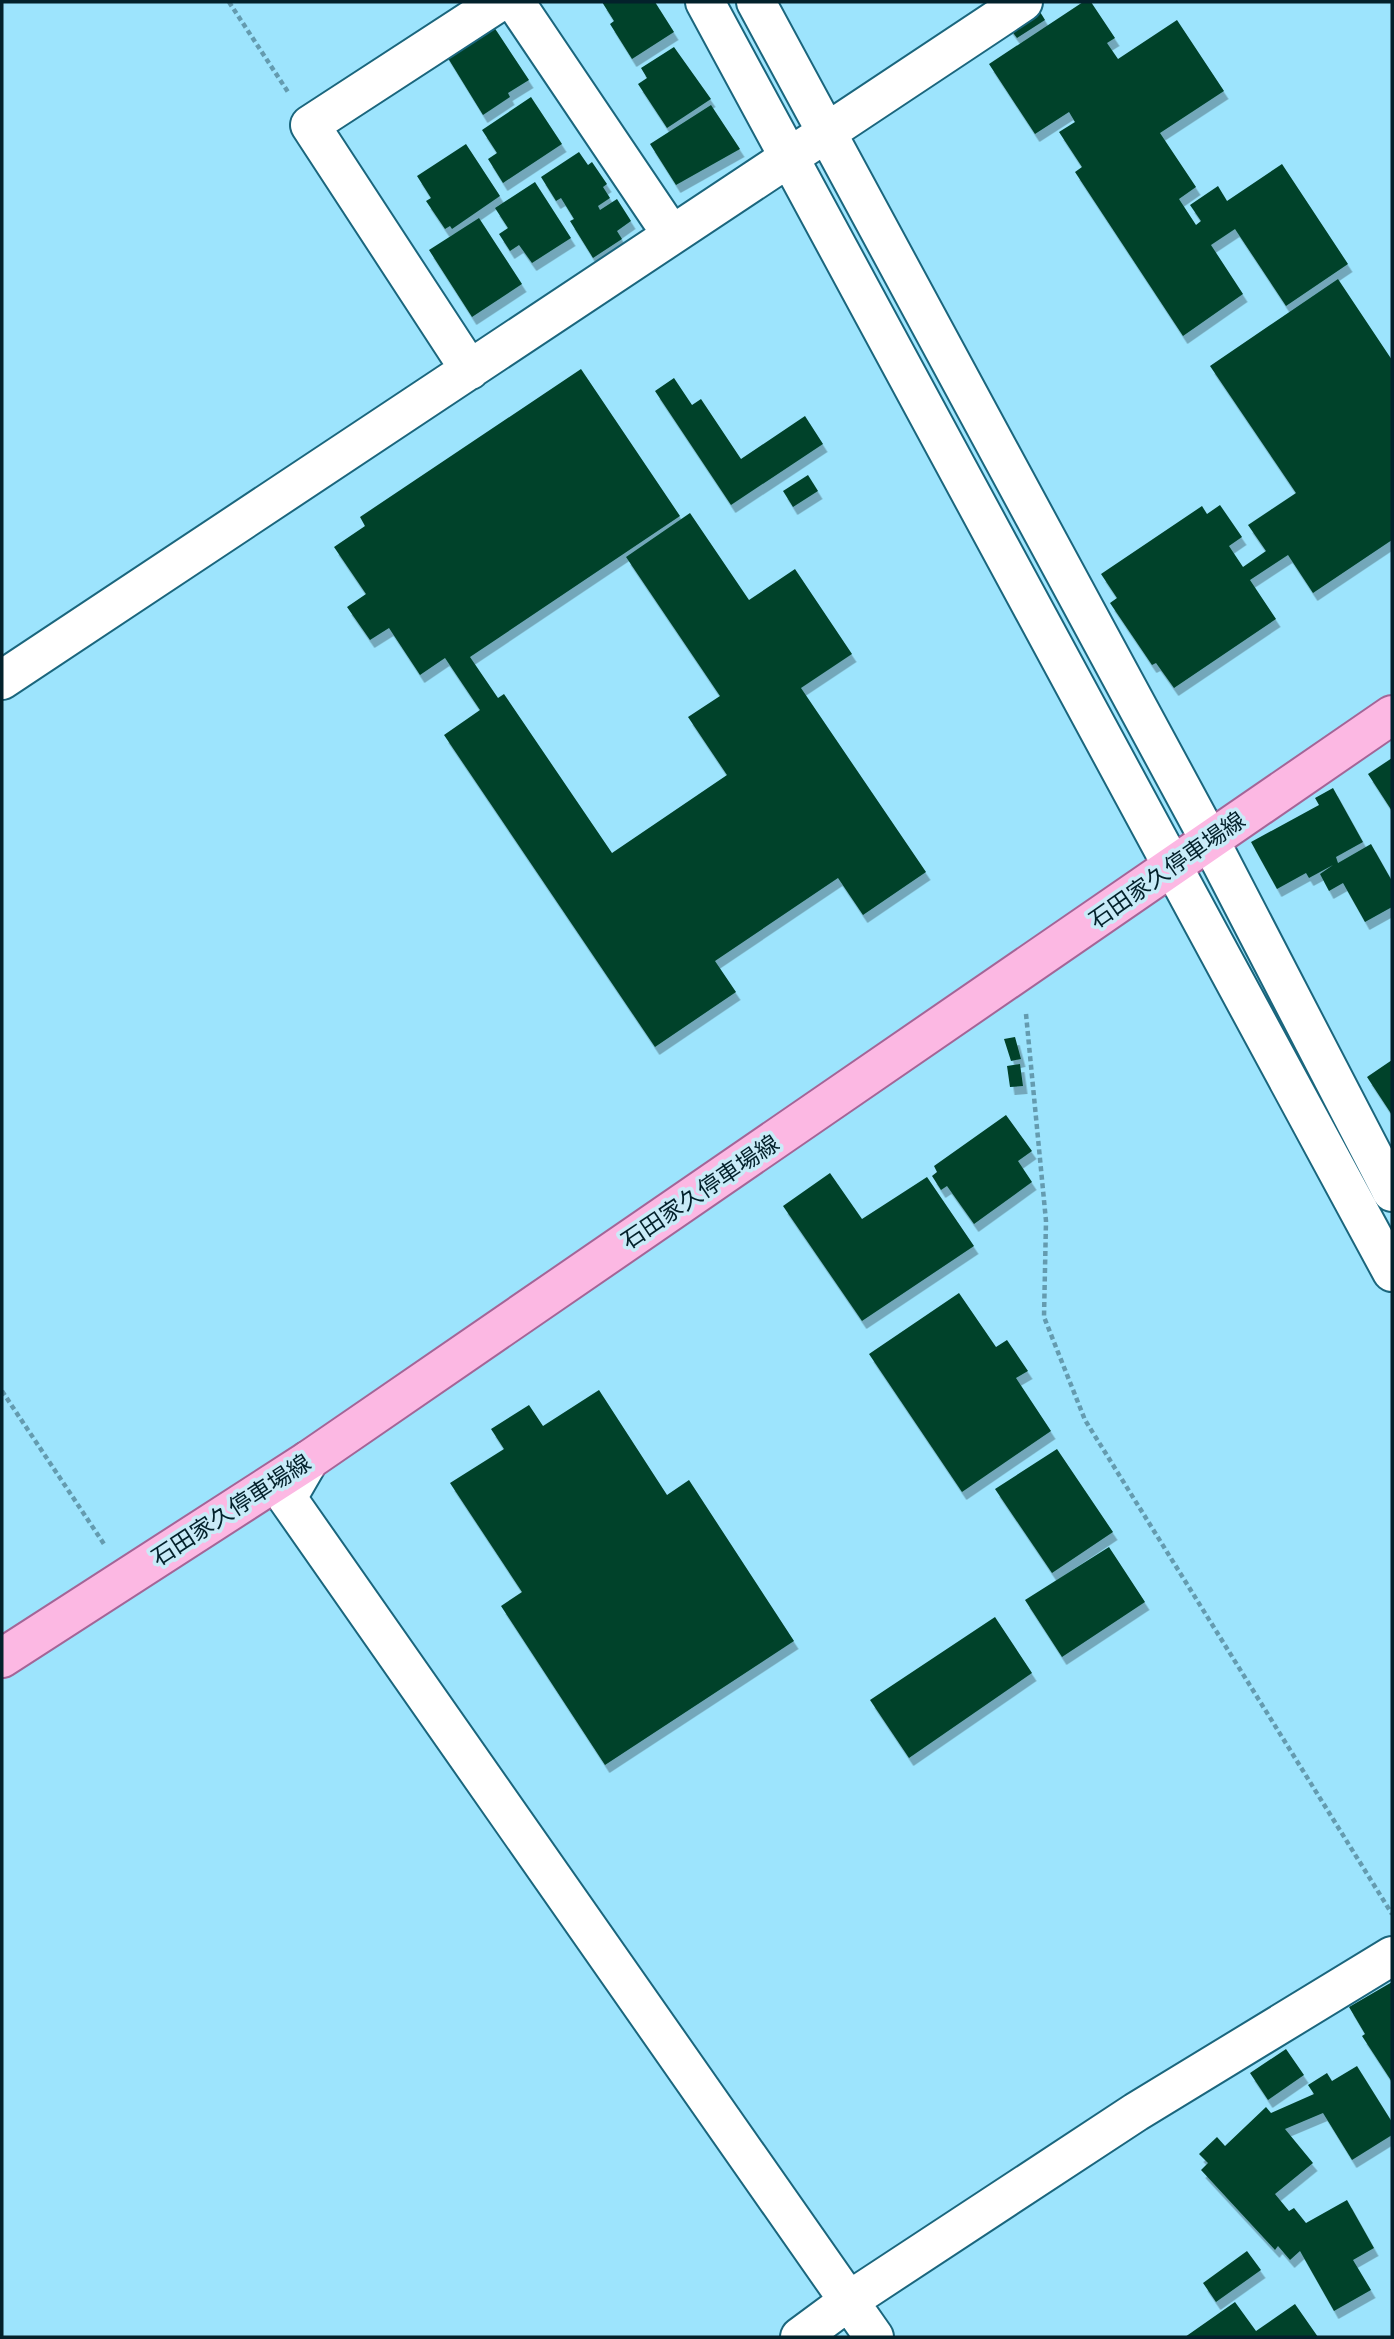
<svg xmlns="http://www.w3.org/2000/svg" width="1394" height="2339" viewBox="0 0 1394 2339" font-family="'Space Grotesk','Noto Sans JP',sans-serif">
  <defs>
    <filter id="shadow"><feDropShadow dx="4.5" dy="8" stdDeviation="0" flood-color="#0004"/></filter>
  </defs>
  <rect width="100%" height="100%" fill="#9de4fd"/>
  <!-- building -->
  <path fill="#01422b" filter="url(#shadow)" d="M602 2H655L674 32 632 59 610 24 614 21Z
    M1083 2H1091L1115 38 1107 43 1118 59 1177 20 1224 91 1160 133 1196 187 1179 199 1196 225 1201 221 1190 205 1218 186 1227 201 1282 164 1348 264 1286 306 1235 229 1211 245 1243 294 1183 336 1075 172 1082 167 1059 132 1075 122 1069 112 1035 134 989 64Z
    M1037 7 1045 20 1017 38 1008 26Z
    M492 24 529 80 508 93 510 97 483 115 443 50Z
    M674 47 711 99 667 128 638 84 647 78 641 68Z
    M531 97 562 144 503 183 488 159 497 153 482 130Z
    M711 105 740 149 676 185 650 144Z
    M466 144 500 196 452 229 450 226 445 229 426 201 431 198 417 176Z
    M579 152 588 165 592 162 607 184 603 187 610 198 598 206 600 210 617 199 631 221 617 231 622 239 593 258 570 221 574 219 561 198 556 201 541 177Z
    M535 182 571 238 532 263 519 245 510 251 499 234 508 228 495 208Z
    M479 218 522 284 472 317 429 250Z
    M1338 279 1392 360V540L1313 593 1288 555 1250 580 1276 619 1174 688 1156 663 1152 665 1110 603 1117 598 1101 574 1202 506 1207 514 1220 505 1242 537 1229 546 1243 567 1266 551 1248 525 1296 493 1210 366Z
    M581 369 680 516 470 657 498 698 504 694 612 853 727 775 688 717 720 696 626 557 690 513 749 600 795 569 852 654 801 688 926 872 863 915 838 878 715 961 736 992 655 1047 444 735 480 710 445 658 420 675 389 628 370 640 347 607 366 594 334 547 365 526 360 517Z
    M674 378 692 405 701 399 741 459 805 416 823 444 731 505 655 391Z
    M808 475 818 491 793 507 783 491Z
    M1392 758V811L1368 774Z
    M1333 788 1363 842 1336 857 1338 863 1371 844 1392 881V907L1365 922 1343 883 1329 891 1320 874 1333 865 1309 878 1306 873 1277 889 1251 842 1319 805 1315 798Z
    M1015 1037 1021 1059 1011 1061 1004 1039Z
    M1392 1060V1115L1367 1077Z
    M1020 1064 1023 1086 1010 1087 1007 1066Z
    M1006 1115 1032 1151 1018 1161 1032 1182 974 1224 947 1186 941 1190 932 1176 937 1172 934 1166Z
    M830 1173 862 1219 927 1177 974 1246 862 1321 783 1206Z
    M959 1293 996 1347 1007 1340 1028 1371 1016 1378 1051 1431 962 1492 869 1354Z
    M599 1390 667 1495 689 1480 794 1641 605 1765 501 1606 522 1592 450 1483 504 1449 491 1429 529 1405 543 1426Z
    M1057 1449 1113 1532 1052 1573 995 1489Z
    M1109 1547 1145 1602 1062 1657 1025 1600Z
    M995 1617 1032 1673 909 1758 870 1700Z
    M1392 1982V2082L1362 2036 1365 2034 1349 2007Z
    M1286 2049 1304 2075 1268 2100 1250 2073Z
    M1357 2066 1392 2122V2135L1352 2160 1323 2113 1285 2129 1313 2163 1275 2194 1289 2211 1294 2208 1306 2223 1347 2200 1374 2248 1353 2260 1371 2290 1334 2311 1300 2251 1290 2260 1278 2246 1275 2250 1201 2170 1208 2163 1199 2154 1217 2137 1225 2146 1266 2107 1271 2113 1314 2094 1308 2085 1327 2073 1332 2081Z
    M1247 2251 1261 2270 1216 2302 1203 2283Z
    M1235 2302 1256 2331 1295 2304 1318 2337H1185Z"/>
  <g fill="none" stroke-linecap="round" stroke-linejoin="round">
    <defs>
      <path id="minor" d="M515 2 672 235
        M705 2 1392 1272
        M756 2 1209 839 1392 1192
        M470 370 310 125 499 2
        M2 680 1023 2
        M309 1460 287 1498 874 2337
        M800 2337 850 2300 1136 2112 1392 1956"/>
      <path id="major" d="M2 1658 309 1460 1392 715"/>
    </defs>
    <!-- minor casing -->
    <use href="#minor" stroke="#1b667d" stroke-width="42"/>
    <!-- major casing -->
    <use href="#major" stroke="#a46597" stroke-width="42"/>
    <!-- path -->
    <path stroke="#649baf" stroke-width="4.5" stroke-dasharray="5 3.5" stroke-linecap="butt" d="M229 2 288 92
      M1026 1014 1046 1221 1044 1317 1085 1420 1392 1914
      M2 1391 104 1544"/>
    <!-- minor -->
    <use href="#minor" stroke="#fff" stroke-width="38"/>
    <!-- major -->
    <use href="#major" stroke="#fcb8e3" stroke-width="38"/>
  </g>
  <g text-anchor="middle" stroke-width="7" stroke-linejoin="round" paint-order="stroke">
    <!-- street labels -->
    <g font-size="23" fill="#03212b" stroke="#c9ebf8">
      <text transform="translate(1167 870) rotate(-35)" y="8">石田家久停車場線</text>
      <text transform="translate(700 1192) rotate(-34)" y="8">石田家久停車場線</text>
      <text transform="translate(231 1510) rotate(-33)" y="8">石田家久停車場線</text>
    </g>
  </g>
  <!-- border -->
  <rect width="1394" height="2339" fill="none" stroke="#03212b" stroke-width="7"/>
</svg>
